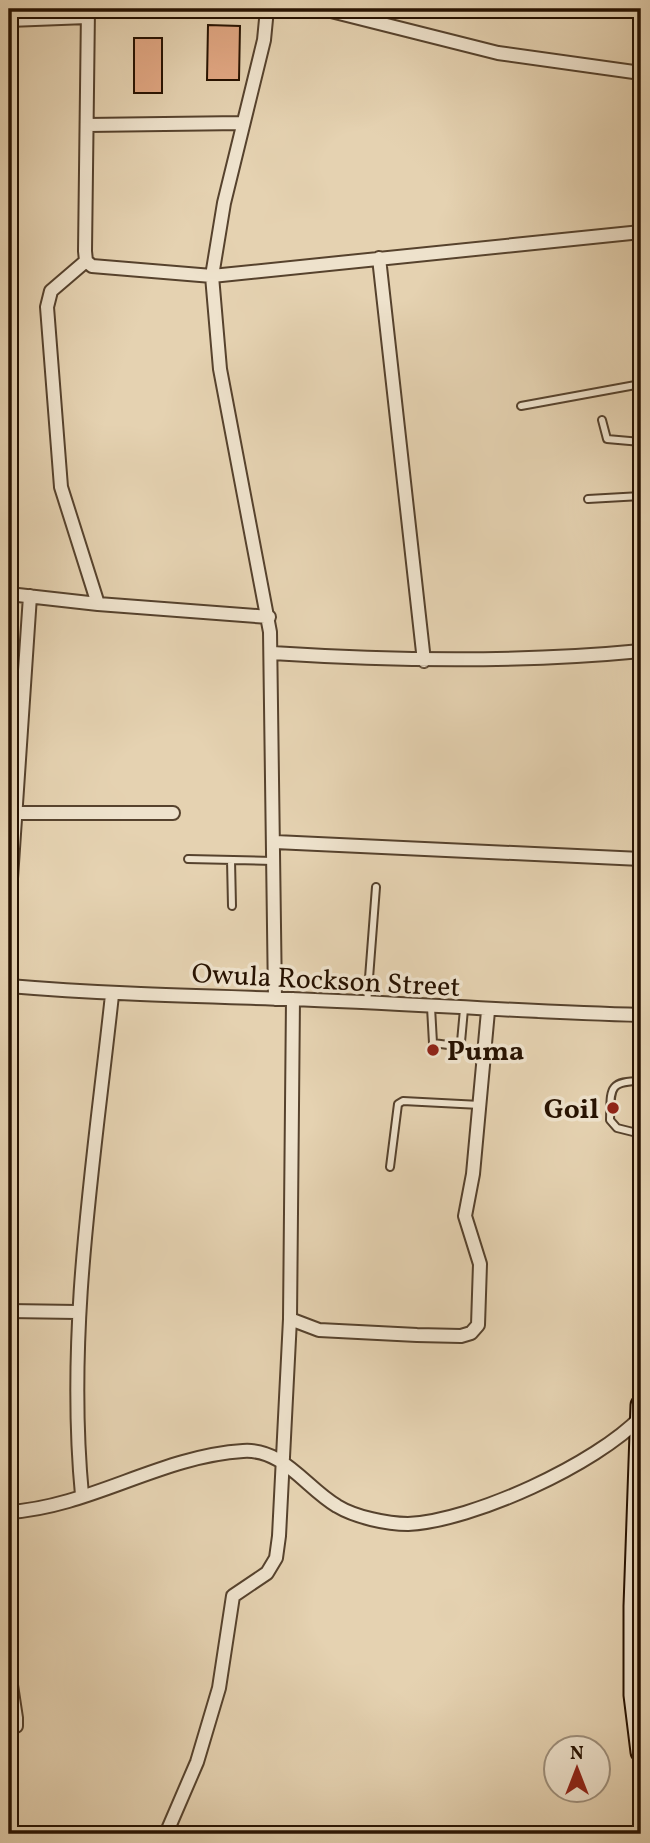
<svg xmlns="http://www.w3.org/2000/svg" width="650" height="1843" viewBox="0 0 650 1843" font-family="Vollkorn,serif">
  <rect width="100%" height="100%" fill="#e5d2b1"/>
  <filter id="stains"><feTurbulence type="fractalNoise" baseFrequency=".00286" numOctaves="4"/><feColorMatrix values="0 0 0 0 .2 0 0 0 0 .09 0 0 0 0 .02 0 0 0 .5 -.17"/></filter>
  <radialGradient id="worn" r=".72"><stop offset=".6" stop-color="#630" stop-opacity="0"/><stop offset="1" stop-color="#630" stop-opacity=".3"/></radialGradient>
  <!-- building -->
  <path fill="#e0a682" stroke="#271201" stroke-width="2" d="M208 25 240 26 239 80H207Z
    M134 38H162V93H134Z"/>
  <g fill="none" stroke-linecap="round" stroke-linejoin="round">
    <defs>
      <path id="lane" d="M521 406 641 384
        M602 420 607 439 641 442
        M588 499 641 496
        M188 859 273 861
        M231 860 232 906
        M367 1004 376 887
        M431 1007 433 1043 456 1046 461 1042 464 1009
        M641 1081C607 1081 611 1090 610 1120L617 1128 641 1134
        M390 1167 398 1104 403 1101 480 1105"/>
      <path id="street" d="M88 9 85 251 86 261 92 266 212 276 641 232
        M267 9 264 40 224 203 212 276 220 369 270 632 275 999
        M323 9 498 53 641 73
        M9 20 87 17
        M87 125 242 123
        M379 258 424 661
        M86 261 51 291 47 307 61 487 98 604
        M9 594 98 604 269 617
        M272 653C396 661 518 663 641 651
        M15 813H173
        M275 842 641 859
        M9 908 30 596
        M9 986C103 994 196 996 290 999 407 1003 524 1012 641 1015
        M9 1311 77 1312
        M290 1319 319 1330 417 1335 461 1336 471 1333 478 1325 480 1264 465 1216 473 1174 488 1011
        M82 1495C66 1328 94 1162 112 995
        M9 1512C90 1507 161 1456 243 1451 283 1448 306 1488 337 1506 355 1517 387 1524 408 1524 473 1521 596 1464 641 1417
        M9 1672 16 1718V1726L9 1729
        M166 1834 197 1762 219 1688 233 1596 267 1573 276 1558 279 1536 290 1319 293 999"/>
      <path id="secondary" d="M641 1405 634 1606V1695L641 1752"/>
    </defs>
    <!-- lane casing -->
    <use href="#lane" stroke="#56422d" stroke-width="10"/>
    <!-- street casing -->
    <use href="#street" stroke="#56422d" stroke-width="16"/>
    <!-- secondary casing -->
    <use href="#secondary" stroke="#271201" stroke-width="23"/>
    <!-- lane -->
    <use href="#lane" stroke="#eee2cc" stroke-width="6"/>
    <!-- street -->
    <use href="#street" stroke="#eee2cc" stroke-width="12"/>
    <!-- secondary -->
    <use href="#secondary" stroke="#eee2cc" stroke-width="19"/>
  </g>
  <!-- markers -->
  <g fill="#8f2418" stroke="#eee2cc" stroke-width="2.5">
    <circle cx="433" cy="1050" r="7"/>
    <circle cx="613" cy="1108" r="7"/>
  </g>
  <g text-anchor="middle" stroke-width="7" stroke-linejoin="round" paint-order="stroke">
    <!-- street labels -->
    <g font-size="28" fill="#271201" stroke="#eee2cc">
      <text transform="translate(326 979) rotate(3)" y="10">Owula Rockson Street</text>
    </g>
    <!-- poi labels -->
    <g font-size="28" font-weight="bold" fill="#271201" stroke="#eee2cc" text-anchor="start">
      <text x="447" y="1060">Puma</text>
      <text x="599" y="1118" text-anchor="end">Goil</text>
    </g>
  </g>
  <!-- margin -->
  <rect width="650" height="1843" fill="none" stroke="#e5d2b1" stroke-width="35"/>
  <rect x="10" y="10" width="629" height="1822" fill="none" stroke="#271201" stroke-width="3.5"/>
  <rect x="18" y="18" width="615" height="1808" fill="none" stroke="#271201" stroke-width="2"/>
  <!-- north arrow -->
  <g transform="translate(577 1769)"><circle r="33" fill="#eee2cc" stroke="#9e8f7b" stroke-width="2"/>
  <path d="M0-5L12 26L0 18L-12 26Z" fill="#8f2418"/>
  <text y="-10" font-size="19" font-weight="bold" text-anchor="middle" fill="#271201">N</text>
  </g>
  <rect width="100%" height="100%" filter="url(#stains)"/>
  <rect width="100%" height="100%" fill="url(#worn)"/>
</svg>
